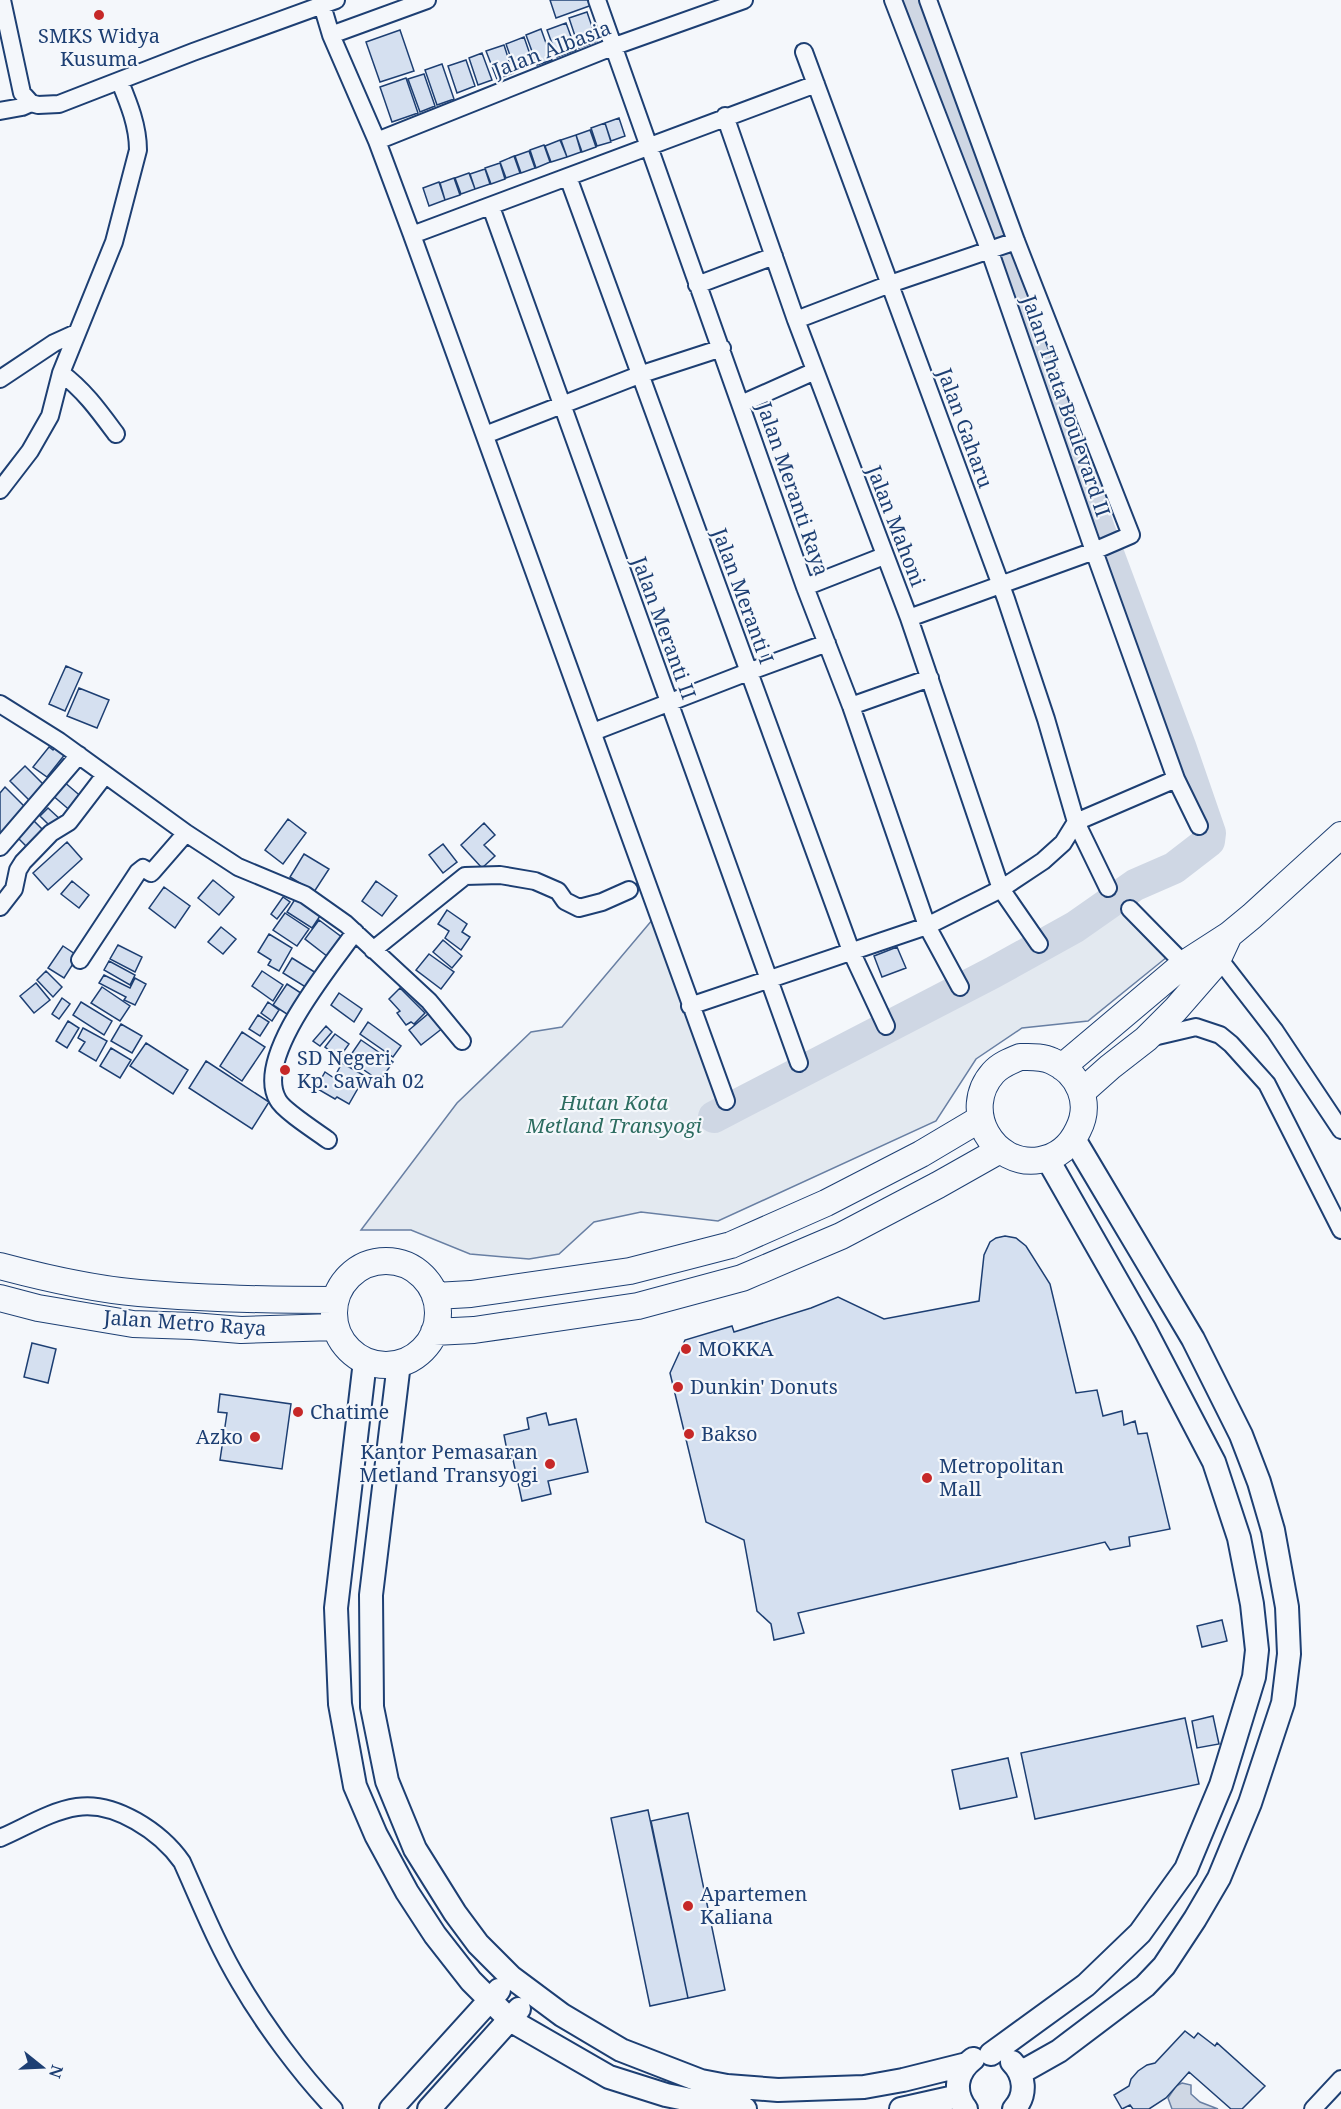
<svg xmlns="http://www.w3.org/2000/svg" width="1341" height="2109" viewBox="0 0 1341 2109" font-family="'Noto Serif',serif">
  <rect width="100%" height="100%" fill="#f4f7fb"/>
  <!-- green -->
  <path fill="#e3e9f0" stroke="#687fa3" stroke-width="1.5" d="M1118 902 1167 957 1088 1021 1022 1028 976 1059 936 1121 718 1221 641 1212 594 1222 559 1254 529 1259 470 1254 411 1230H361L457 1103 531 1032 562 1027 653 919 726 1126Z"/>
  <!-- water -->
  <path fill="#cfd7e4" stroke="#687fa3" stroke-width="1.5" d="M1182 2083 1191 2085V2094L1200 2102 1218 2109H1172L1168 2098 1176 2086Z"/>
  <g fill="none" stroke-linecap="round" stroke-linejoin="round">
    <!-- river -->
    <path stroke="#cfd7e4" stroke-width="32" d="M714 1117 992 973 1075 927 1135 885 1174 868 1209 841 1210 833 1180 746 1099 529 997 232 909 0"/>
  </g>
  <!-- building -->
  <path fill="#d5e0f0" stroke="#1d3f73" stroke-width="1.5" d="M550 0H590L592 5 556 18Z
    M587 12 597 41 579 48 569 18Z
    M566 23 576 50 557 57 547 30Z
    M541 29 552 60 537 65 526 35Z
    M400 30 414 71 380 82 366 42Z
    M524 37 533 63 515 70 506 44Z
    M504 45 513 73 497 79 486 51Z
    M482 53 492 80 478 85 469 58Z
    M466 60 475 86 457 93 448 66Z
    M442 64 454 99 437 105 425 70Z
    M424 74 435 106 420 112 408 79Z
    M406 78 418 113 392 122 380 87Z
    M619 118 625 136 611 141 605 123Z
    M605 123 611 142 597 146 591 128Z
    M590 130 596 147 582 152 576 135Z
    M576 135 581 152 567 157 561 140Z
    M560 140 567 157 551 162 545 146Z
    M544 145 550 162 536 168 530 150Z
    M529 151 535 168 521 173 515 156Z
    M514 156 520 173 506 178 500 162Z
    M500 163 505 179 491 184 485 168Z
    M485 169 490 184 475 189 470 174Z
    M469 173 475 189 461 194 455 178Z
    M454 178 460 195 445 200 440 183Z
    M439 182 445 200 429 206 423 188Z
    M66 666 82 673 65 711 49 704Z
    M79 688 109 700 97 728 67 716Z
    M56 745 66 753 47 777 33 767 49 747 53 750Z
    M25 766 47 788 32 803 10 781Z
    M63 781 84 799 73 813 51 794Z
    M5 787 25 807 0 834V793Z
    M48 808 61 820 53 829 40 816Z
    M30 817 47 834 31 851 14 834Z
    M288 819 306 833 283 864 265 850Z
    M484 823 495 835 484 845 495 856 482 868 461 845Z
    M67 842 82 859 48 890 33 873Z
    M443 844 457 862 443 873 429 855Z
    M304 854 329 869 314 892 290 877Z
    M213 880 234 897 219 915 198 898Z
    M72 881 89 895 79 908 61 894Z
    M376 881 397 896 382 916 362 901Z
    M164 887 190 906 175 928 149 908Z
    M297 896 322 913 312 928 287 912Z
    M283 897 290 902 277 919 271 914Z
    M447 910 467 924 462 932 470 937 461 950 445 938 449 931 438 924Z
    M285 913 309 929 297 946 273 930Z
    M319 920 347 941 332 960 305 939Z
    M221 927 236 939 223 954 208 942Z
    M269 934 292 948 279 971 268 965 271 960 258 952Z
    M443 940 462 956 452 968 433 952Z
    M118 945 142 957 135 972 110 959Z
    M63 946 78 956 64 978 48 968Z
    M897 947 906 968 882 977 874 956Z
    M429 954 454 972 441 989 416 970Z
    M292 958 321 976 312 991 283 973Z
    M109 961 135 975 130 985 104 970Z
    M46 971 62 987 53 997 37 980Z
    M262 971 283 985 273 1001 252 986Z
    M104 975 130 988 135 978 146 984 135 1005 124 1000 126 997 99 983Z
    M36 983 50 1000 34 1013 20 996Z
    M287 984 307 997 293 1018 273 1005Z
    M102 987 130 1006 120 1021 91 1003Z
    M400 988 425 1013 414 1024 411 1022 406 1025 397 1013 400 1011 389 999Z
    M339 993 362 1009 354 1022 331 1005Z
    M62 998 70 1004 59 1019 52 1014Z
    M81 1002 112 1021 104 1035 73 1015Z
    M268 1002 279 1010 272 1021 261 1013Z
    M435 1008 448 1024 421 1045 409 1030Z
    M258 1015 269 1022 260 1036 249 1029Z
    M68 1021 79 1028 67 1048 56 1041Z
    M368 1022 401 1046 393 1057 360 1034Z
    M121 1024 142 1036 132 1053 111 1041Z
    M326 1026 332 1032 320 1046 313 1041Z
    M83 1028 107 1041 96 1061 79 1051 85 1042 78 1038Z
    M242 1032 265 1047 242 1081 220 1066Z
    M335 1034 349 1044 339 1058 325 1047Z
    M361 1040 393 1062 380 1081 348 1059Z
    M146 1043 188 1070 173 1094 130 1066Z
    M111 1048 131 1060 120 1078 100 1066Z
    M206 1061 269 1102 252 1129 189 1088Z
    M342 1063 365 1076 349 1104 337 1097 335 1099 316 1088 325 1072 334 1078Z
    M1005 1236 1016 1238 1026 1246 1050 1284 1076 1393 1097 1390 1103 1416 1122 1411 1124 1425 1135 1421 1138 1434 1147 1433 1170 1529 1129 1537 1130 1546 1110 1550 1105 1542 798 1613 804 1633 774 1640 771 1624 757 1611 744 1540 706 1522 670 1373 685 1340 732 1326 734 1332 811 1308 838 1297 884 1319 979 1301 984 1255 990 1242 996 1238Z
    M32 1343 56 1349 48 1383 24 1377Z
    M220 1394 291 1404 282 1469 220 1460 227 1413 218 1412Z
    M546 1413 549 1425 576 1419 588 1472 548 1481 551 1494 522 1501 512 1455 508 1456 504 1435 529 1429 527 1418Z
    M1222 1620 1227 1641 1202 1647 1197 1626Z
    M1213 1716 1219 1744 1197 1748 1192 1721Z
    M1185 1718 1199 1784 1035 1819 1021 1753Z
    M1008 1758 1017 1797 960 1809 952 1770Z
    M648 1810 688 1998 650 2006 611 1818Z
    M688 1813 725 1990 688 1998 651 1821Z
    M1185 2031 1194 2038 1198 2033 1215 2046 1217 2043 1265 2086 1242 2109H1231L1189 2072 1166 2098 1149 2109H1133L1130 2105 1122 2109 1114 2095 1129 2086 1131 2079 1138 2071 1147 2065 1155 2063Z"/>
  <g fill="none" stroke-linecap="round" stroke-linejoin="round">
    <defs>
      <path id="street" d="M2 0 22 93 31 103 38 105 59 104 193 52 336 0
        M597 0 805 587 851 706 927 926 960 987
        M893 0 989 249 1094 551 1176 779 1199 826
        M322 5 331 35 377 141 412 235
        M331 35 427 0
        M804 52 1006 599 1046 719 1076 822 1108 888
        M0 111 22 107 31 103
        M725 116 796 320 909 618 1001 889 1039 944
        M377 141 612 47 744 0
        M568 177 851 951 886 1026
        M491 207 799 1063
        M697 285 774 256
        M796 320 890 284 1016 241
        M61 373C84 390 99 411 116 434
        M0 379 54 343 76 333
        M741 404 815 371
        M485 435 639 375 722 348
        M0 490 30 451 50 416 61 373 114 242 138 150C138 126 129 104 120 82
        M805 587 884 556
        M909 618 1094 551 1131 535 1016 241 928 0
        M0 704 59 741 186 833 238 867 305 895 346 924 429 1001 462 1041
        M851 706 930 678
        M593 732 748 672 827 643
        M0 847 79 755
        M0 907 14 889 18 870 23 862 51 833 69 822 105 775
        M1130 909 1184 964
        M373 950 465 876 500 875 535 881 558 891 565 901 579 908 602 902 629 890
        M1213 951 1275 1031 1341 1130
        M80 960 138 872 143 868 151 873 153 871 186 833
        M690 1006 927 926 1001 889 1043 861 1063 843 1076 822 1176 779
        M1149 1038 1196 1027 1220 1035 1231 1044 1267 1084 1341 1230
        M726 1101 412 235 816 84
        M328 1140C317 1132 283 1110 278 1100 253 1058 331 966 355 932
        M0 1838C24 1828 50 1811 77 1807 115 1801 161 1832 182 1862 200 1902 217 1945 240 1983 265 2026 300 2073 334 2109
        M1313 2109 1341 2079"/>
      <path id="secondary" d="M365 1361 336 1608 340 1704 355 1786 376 1835 407 1892 435 1935 471 1981 510 2020 609 2077 666 2095 705 2103 745 2109
        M399 1363 371 1595 372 1707 387 1781 415 1849 455 1913 478 1944 511 1977 562 2015 621 2050 701 2081 727 2086 778 2090 864 2087 903 2080 967 2064
        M991 2054 1086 1985 1140 1933 1186 1869 1221 1785 1254 1677 1257 1650 1252 1604 1239 1538 1214 1462 1145 1330 1047 1158
        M1012 2062C1025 2075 1027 2095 1014 2109
        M1020 2073 1059 2051 1145 1986 1164 1966 1195 1919 1219 1878 1250 1803 1283 1703 1289 1654 1287 1607 1273 1530 1259 1482 1241 1435 1193 1339 1074 1139
        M391 2109 499 1990
        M429 2109 519 2009
        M901 2109 959 2096
        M966 2109C953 2092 956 2072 973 2059"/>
      <path id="primary" d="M1020 1057C1031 1057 1042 1056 1052 1061 1079 1073 1092 1103 1078 1130 1071 1145 1058 1157 1040 1160 993 1168 960 1110 993 1073 1000 1065 1010 1061 1020 1057Z
        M1062 1067 1184 964 1229 935 1252 916 1341 835
        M1083 1091 1110 1067 1146 1039 1176 1009 1216 963 1229 935
        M334 1313a52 52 0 1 1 104 0a52 52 0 1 1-104 0Z
        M0 1266C45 1278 92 1289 139 1293 204 1299 270 1300 335 1300
        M435 1296 471 1294 630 1271 731 1245 826 1203 921 1154 980 1119
        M0 1298 38 1308 133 1324 192 1326 241 1330 335 1327
        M434 1332 474 1330 638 1306 742 1278 841 1236 938 1185 1000 1150"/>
    </defs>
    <!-- street casing -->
    <use href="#street" stroke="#1d3f73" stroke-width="20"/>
    <!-- secondary casing -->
    <use href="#secondary" stroke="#1d3f73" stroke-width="26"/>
    <!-- primary casing -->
    <use href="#primary" stroke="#1d3f73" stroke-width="28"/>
    <!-- street -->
    <use href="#street" stroke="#f4f7fb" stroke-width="16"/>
    <!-- secondary -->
    <use href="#secondary" stroke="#f4f7fb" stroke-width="22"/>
    <!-- primary -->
    <use href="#primary" stroke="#f4f7fb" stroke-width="26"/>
  </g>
  <!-- markers -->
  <g fill="#c62828" stroke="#f4f7fb" stroke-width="2">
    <circle cx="99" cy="15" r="6"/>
    <circle cx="285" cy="1070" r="6"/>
    <circle cx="686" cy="1349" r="6"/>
    <circle cx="678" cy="1387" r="6"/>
    <circle cx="298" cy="1412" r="6"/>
    <circle cx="689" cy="1434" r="6"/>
    <circle cx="255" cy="1437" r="6"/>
    <circle cx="550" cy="1464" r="6"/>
    <circle cx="927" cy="1478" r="6"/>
    <circle cx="688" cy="1906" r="6"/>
  </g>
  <g text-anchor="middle" stroke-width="4.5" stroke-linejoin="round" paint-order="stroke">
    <!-- poi labels -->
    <g font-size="20" fill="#1d3f73" stroke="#f4f7fb" text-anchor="start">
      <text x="99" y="43" text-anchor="middle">SMKS Widya<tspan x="99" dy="23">Kusuma</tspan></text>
      <text x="297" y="1065">SD Negeri<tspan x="297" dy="23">Kp. Sawah 02</tspan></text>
      <text x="698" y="1356">MOKKA</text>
      <text x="690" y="1394">Dunkin' Donuts</text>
      <text x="310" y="1419">Chatime</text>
      <text x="701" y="1441">Bakso</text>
      <text x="243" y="1444" text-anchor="end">Azko</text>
      <text x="538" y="1459" text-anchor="end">Kantor Pemasaran<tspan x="538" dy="23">Metland Transyogi</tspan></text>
      <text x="939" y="1473">Metropolitan<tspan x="939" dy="23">Mall</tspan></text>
      <text x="700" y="1901">Apartemen<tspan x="700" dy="23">Kaliana</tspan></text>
    </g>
    <!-- street labels -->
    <g font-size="20" fill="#1d3f73" stroke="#f4f7fb">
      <text transform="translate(552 49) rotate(-21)" y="7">Jalan Albasia</text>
      <text transform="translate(1066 406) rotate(71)" y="7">Jalan Thata Boulevard II</text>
      <text transform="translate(965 428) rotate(70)" y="7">Jalan Gaharu</text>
      <text transform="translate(793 489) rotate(71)" y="7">Jalan Meranti Raya</text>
      <text transform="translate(896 526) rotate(69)" y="7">Jalan Mahoni</text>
      <text transform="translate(743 596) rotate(70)" y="7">Jalan Meranti I</text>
      <text transform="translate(664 628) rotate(70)" y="7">Jalan Meranti II</text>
      <text transform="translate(185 1323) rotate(4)" y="7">Jalan Metro Raya</text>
    </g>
    <!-- park labels -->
    <g font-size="20" font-style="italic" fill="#2c6c60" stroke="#f4f7fb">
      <text x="614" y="1110">Hutan Kota<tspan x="614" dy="23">Metland Transyogi</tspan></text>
    </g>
  </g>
  <!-- north arrow -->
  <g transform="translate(42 2067) rotate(108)" stroke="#f4f7fb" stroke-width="4.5" paint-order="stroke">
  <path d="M0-4.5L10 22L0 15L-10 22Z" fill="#1d3f73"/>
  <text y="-9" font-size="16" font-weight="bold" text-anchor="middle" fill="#1d3f73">N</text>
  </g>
</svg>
